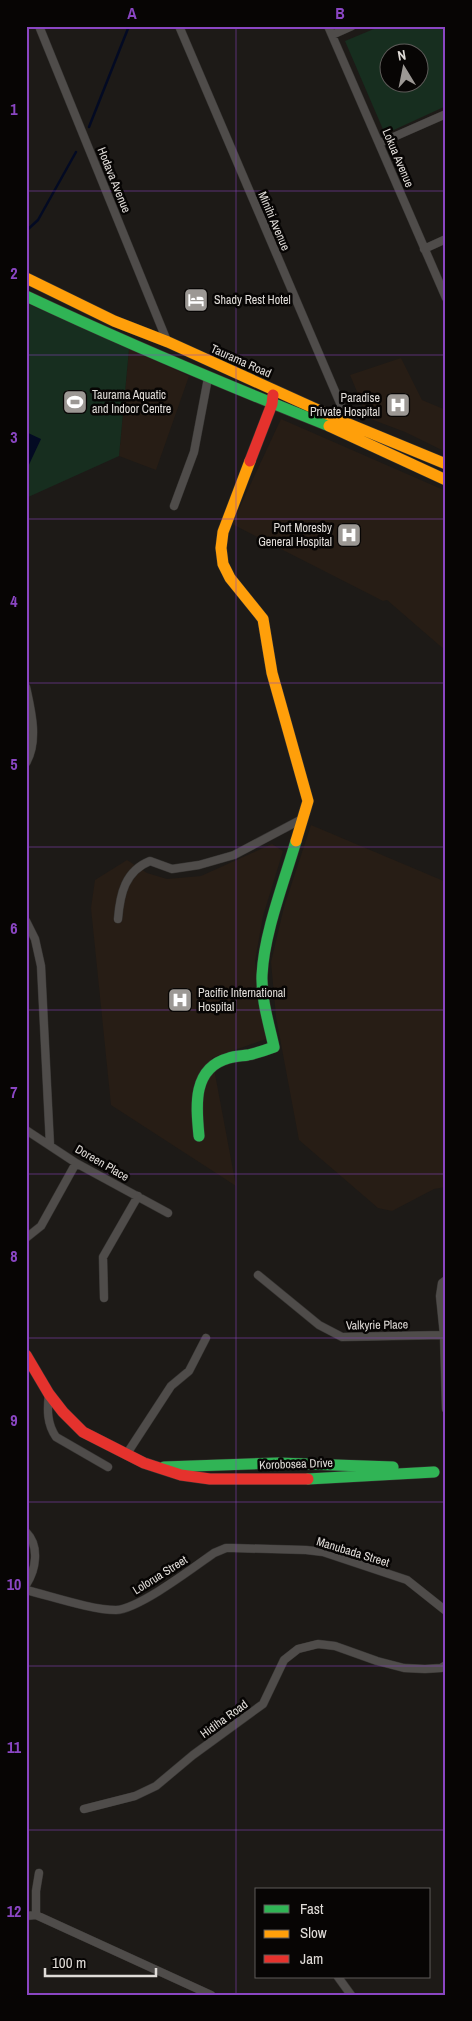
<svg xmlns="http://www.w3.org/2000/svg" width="472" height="2021" viewBox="0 0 472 2021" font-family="'Archivo Narrow',sans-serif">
  <rect width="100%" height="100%" fill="#1d1a17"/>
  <!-- built -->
  <path fill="#271d15" d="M129 349 189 376 156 470 119 456Z
    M401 358 422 400 446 410V452L405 432 368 418 350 375Z
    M281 419 446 491V651L387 600 383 601 232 524Z
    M311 825 446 882V1187L434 1189 392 1211 378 1208 299 1140 276 1017 271 962 284 907Z
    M272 844 283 851 263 916 255 961 266 1039 212 1058 236 1186 111 1105 91 908 95 880 127 860 147 873 167 879 201 876Z"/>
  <!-- green -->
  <path fill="#172e1f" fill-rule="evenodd" d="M381 26H446V106L385 134 345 41ZM390 52H420V82H390Z
    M26 303 129 349 119 456 26 498Z"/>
  <!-- water -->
  <path fill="#030a23" d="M26 432 41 439 26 471Z"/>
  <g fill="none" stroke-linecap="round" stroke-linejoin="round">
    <!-- stream -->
    <path stroke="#030a23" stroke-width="2.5" d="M89 127 129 26
      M26 231 38 220 76 152"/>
    <defs>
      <path id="street" d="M39 26 167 341
        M179 26 349 424
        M328 26 446 298
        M332 35 352 26
        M380 143 446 114
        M424 249 446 239
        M174 506 194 452 208 378
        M26 687C31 710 39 741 26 763
        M118 919C120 894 125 871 150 861L172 869 199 865 234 855 304 818
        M26 921 35 939 41 966 50 1145
        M26 1130 76 1163 168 1213
        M26 1238 41 1226 76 1163
        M258 1275 319 1325 342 1337 444 1335 446 1409
        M104 1298 103 1257 138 1196
        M444 1335 440 1296 442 1283 446 1280
        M49 1394C47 1410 47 1424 56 1437L108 1467
        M126 1455 171 1386 189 1371 206 1338
        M26 1532C40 1546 36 1570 26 1585
        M26 1590C51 1596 92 1610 116 1610 139 1609 194 1567 214 1553L226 1548H233L306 1550 323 1552 407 1580 446 1611
        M84 1809 135 1796 156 1786 193 1755 263 1704 284 1660 298 1649 318 1644 335 1646 377 1661 404 1668 425 1669 441 1668 446 1665
        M36 1915V1891L39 1873
        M26 1916 36 1915 211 1995
        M338 1977 351 1995"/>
      <path id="fast" d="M26 296C126 343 226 385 329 426
        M199 1136C196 1106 192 1068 229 1058 235 1056 242 1056 248 1055 257 1053 266 1050 274 1047 269 1024 261 999 262 975 264 933 284 882 296 841
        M164 1467 278 1463 393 1467
        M308 1479 434 1472"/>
      <path id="slow" d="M26 278 114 321 168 342 349 424 446 464
        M329 426 446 480
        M250 461 223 532 221 548 223 564 230 578 263 619 272 673 308 801 296 841"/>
      <path id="jam" d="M250 461 272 404 273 395
        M26 1355 49 1394 63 1412 83 1432 144 1463 181 1475 210 1479H308"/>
    </defs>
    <!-- street casing -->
    <use href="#street" stroke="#363432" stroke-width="9"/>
    <!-- fast casing -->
    <use href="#fast" stroke="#363432" stroke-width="12"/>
    <!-- slow casing -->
    <use href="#slow" stroke="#363432" stroke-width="12"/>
    <!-- jam casing -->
    <use href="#jam" stroke="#363432" stroke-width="12"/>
    <!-- street -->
    <use href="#street" stroke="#4f4c4a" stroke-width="8"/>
    <!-- fast -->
    <use href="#fast" stroke="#30b455" stroke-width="11"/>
    <!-- slow -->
    <use href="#slow" stroke="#ff9f0a" stroke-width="11"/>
    <!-- jam -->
    <use href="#jam" stroke="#e5322d" stroke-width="11"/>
  </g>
  <!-- grid -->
  <path fill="none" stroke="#8a46c3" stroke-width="1" stroke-opacity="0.55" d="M236 26V1995M26 191H446M26 355H446M26 519H446M26 683H446M26 847H446M26 1010H446M26 1174H446M26 1338H446M26 1502H446M26 1666H446M26 1830H446"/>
  <!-- icons -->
  <defs>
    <symbol id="hotel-square" viewBox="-11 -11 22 22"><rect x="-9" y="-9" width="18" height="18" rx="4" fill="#9c9894" stroke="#070504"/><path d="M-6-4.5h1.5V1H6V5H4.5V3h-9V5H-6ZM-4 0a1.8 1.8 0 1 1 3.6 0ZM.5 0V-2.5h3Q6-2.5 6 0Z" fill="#fff"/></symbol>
    <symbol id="stadium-square" viewBox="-11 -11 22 22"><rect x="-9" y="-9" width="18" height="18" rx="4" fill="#9c9894" stroke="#070504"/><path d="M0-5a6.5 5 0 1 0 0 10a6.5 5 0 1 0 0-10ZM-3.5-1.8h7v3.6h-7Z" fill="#fff"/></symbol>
    <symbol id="hospital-square" viewBox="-11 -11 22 22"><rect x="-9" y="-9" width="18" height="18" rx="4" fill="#9c9894" stroke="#070504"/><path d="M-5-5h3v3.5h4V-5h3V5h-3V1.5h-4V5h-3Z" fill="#fff"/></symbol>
  </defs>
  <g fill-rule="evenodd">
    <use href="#hotel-square" x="182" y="286" width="28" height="28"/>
    <use href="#stadium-square" x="61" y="388" width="28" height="28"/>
    <use href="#hospital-square" x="384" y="391" width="28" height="28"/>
    <use href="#hospital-square" x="335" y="521" width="28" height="28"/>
    <use href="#hospital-square" x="166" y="986" width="28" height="28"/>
  </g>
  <g text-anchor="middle" stroke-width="5" stroke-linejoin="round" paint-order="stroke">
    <!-- street labels -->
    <g font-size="12" fill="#e0dcd8" stroke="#070504">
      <text transform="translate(398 158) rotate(67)" y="4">Lokua Avenue</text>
      <text transform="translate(114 180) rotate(68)" y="4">Hodava Avenue</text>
      <text transform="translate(274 221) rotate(67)" y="4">Minihi Avenue</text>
      <text transform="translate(241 361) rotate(24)" y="4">Taurama Road</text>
      <text transform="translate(102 1163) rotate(30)" y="4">Doreen Place</text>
      <text transform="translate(377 1325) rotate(-1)" y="4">Valkyrie Place</text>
      <text transform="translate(296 1464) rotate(-2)" y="4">Korobosea Drive</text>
      <text transform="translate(353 1552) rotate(17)" y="4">Manubada Street</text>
      <text transform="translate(160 1575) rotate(-32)" y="4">Lolorua Street</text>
      <text transform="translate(224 1719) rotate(-36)" y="4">Hidiha Road</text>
    </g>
    <!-- poi labels -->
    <g font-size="12" fill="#e0dcd8" stroke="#070504" text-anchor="start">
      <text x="214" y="304">Shady Rest Hotel</text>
      <text x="92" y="399">Taurama Aquatic<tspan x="92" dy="14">and Indoor Centre</tspan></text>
      <text x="380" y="402" text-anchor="end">Paradise<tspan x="380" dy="14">Private Hospital</tspan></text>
      <text x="332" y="532" text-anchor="end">Port Moresby<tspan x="332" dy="14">General Hospital</tspan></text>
      <text x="198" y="997">Pacific International<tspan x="198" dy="14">Hospital</tspan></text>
    </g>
  </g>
  <!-- border -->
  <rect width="472" height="2021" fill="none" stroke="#070504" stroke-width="55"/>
  <!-- legend -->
  <rect x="255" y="1888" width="175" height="90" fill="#070504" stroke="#5e5b59"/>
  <rect x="264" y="1905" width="25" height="8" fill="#30b455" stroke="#5e5b59"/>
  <text x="300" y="1914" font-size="15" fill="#e0dcd8">Fast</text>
  <rect x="264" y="1930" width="25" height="8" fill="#ff9f0a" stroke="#5e5b59"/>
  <text x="300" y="1938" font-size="15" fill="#e0dcd8">Slow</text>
  <rect x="264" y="1955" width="25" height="8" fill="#e5322d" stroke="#5e5b59"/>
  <text x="300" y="1964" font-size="15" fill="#e0dcd8">Jam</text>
  <!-- north arrow -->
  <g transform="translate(404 68) rotate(350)"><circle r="24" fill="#070504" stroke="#5e5b59"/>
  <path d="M0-4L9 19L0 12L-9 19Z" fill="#9c9894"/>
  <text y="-8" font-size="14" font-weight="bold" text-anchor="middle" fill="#e0dcd8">N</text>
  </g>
  <!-- scale -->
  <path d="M45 1968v8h111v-8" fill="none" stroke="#e0dcd8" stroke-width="2.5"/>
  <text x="52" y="1968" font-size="15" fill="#e0dcd8" stroke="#070504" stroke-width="4" paint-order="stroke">100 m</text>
  <rect x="28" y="28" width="416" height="1966" fill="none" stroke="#8a46c3" stroke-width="2"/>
  <g font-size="16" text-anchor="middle" font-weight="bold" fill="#8a46c3">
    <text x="132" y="19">A</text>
    <text x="340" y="19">B</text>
    <text x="14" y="115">1</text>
    <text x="14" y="279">2</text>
    <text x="14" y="443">3</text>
    <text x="14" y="607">4</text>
    <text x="14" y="770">5</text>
    <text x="14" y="934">6</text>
    <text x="14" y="1098">7</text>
    <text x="14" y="1262">8</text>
    <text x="14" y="1426">9</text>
    <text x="14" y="1590">10</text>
    <text x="14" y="1753">11</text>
    <text x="14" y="1917">12</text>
  </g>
</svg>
